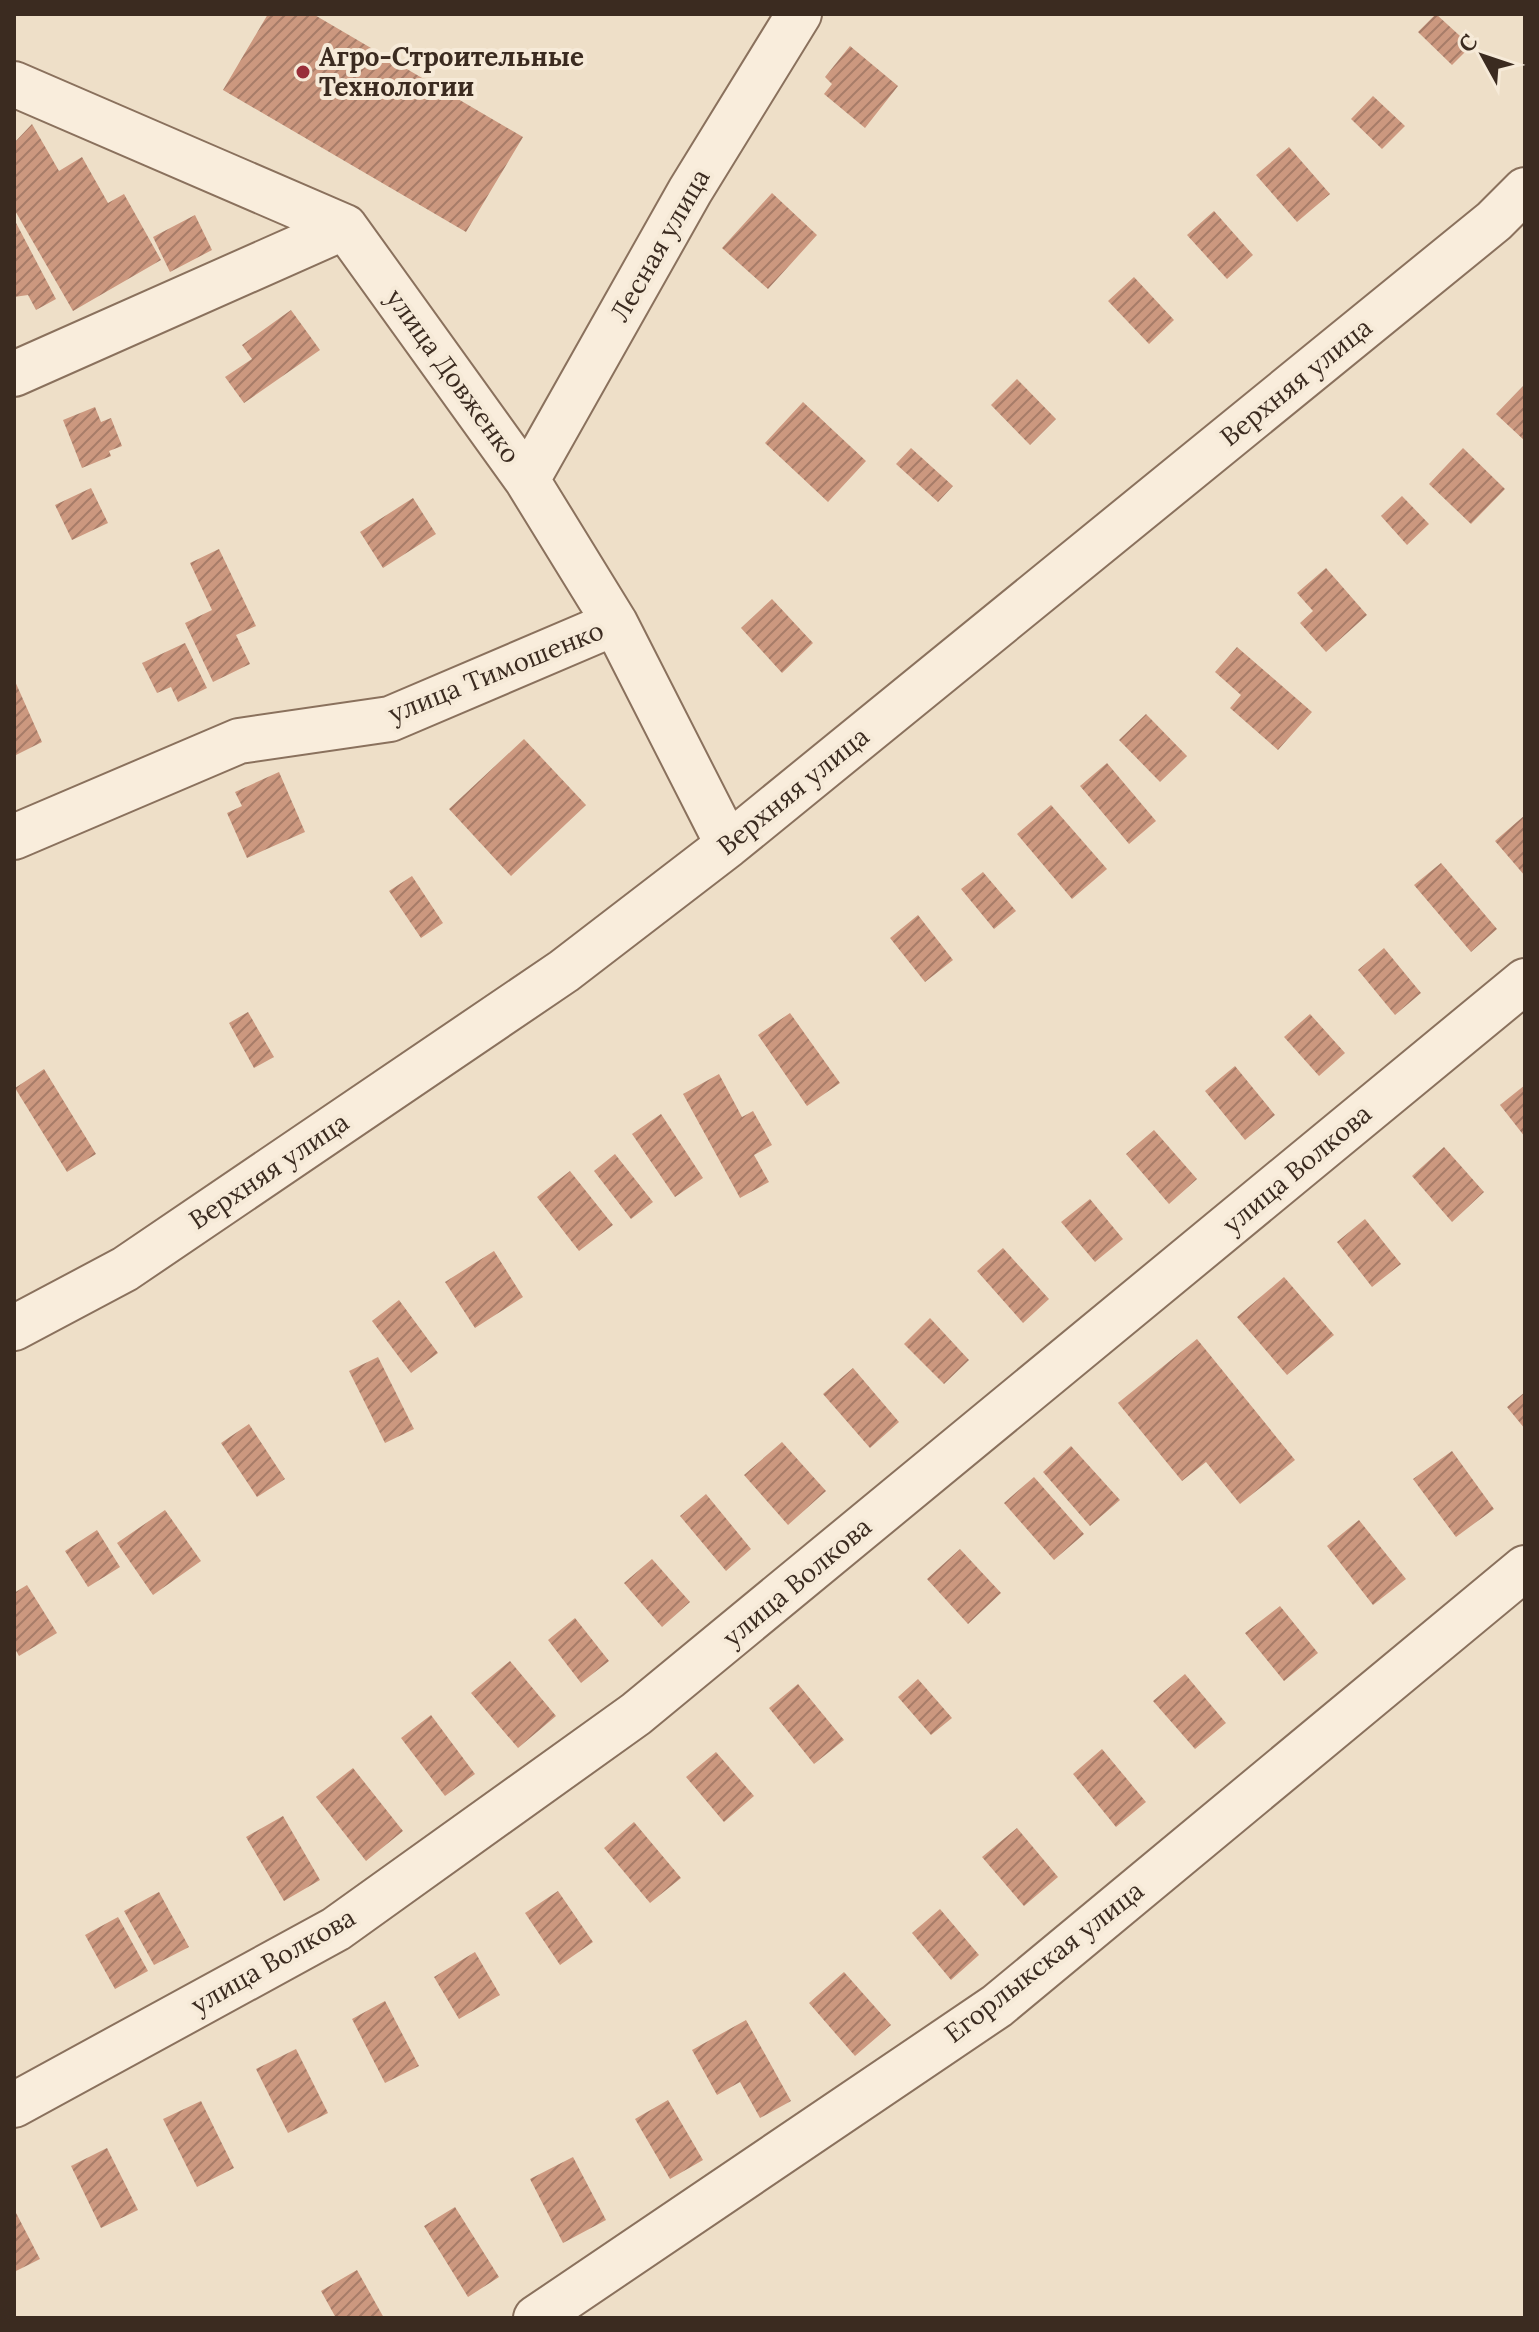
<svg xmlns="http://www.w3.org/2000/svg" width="1539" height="2332" viewBox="0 0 1539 2332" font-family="Lora,serif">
  <defs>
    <pattern id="building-hatch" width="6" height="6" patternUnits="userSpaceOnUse" patternTransform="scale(2)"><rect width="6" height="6" fill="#cc987f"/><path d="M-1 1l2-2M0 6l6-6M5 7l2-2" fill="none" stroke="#a77c68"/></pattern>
  </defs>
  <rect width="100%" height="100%" fill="#eedfc8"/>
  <!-- building -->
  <path fill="url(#building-hatch)" d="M268 14H313L523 137 466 232 223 90Z
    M1436 14 1471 46 1452 65 1418 32Z
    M850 46 898 86 865 128 824 94 832 84 825 77Z
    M1373 96 1405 126 1382 149 1351 119Z
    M32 124 59 171 82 157 108 203 124 194 161 260 73 311 14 209V143Z
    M1289 147 1330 194 1297 222 1256 175Z
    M772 193 817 235 768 289 722 248Z
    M1214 211 1253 255 1227 279 1187 235Z
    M195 215 212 250 170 272 153 237Z
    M14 219 56 299 36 310 28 295 14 297Z
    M1134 277 1174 320 1149 344 1108 301Z
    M291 310 320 350 244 403 225 377 252 359 242 345Z
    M1017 379 1056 419 1030 445 991 405Z
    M1525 384V441L1496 414Z
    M803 402 866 461 828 502 765 443Z
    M95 407 101 422 111 418 122 446 109 451 111 456 82 468 63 420Z
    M911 448 953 486 938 502 896 464Z
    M1463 448 1505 489 1471 524 1429 484Z
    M91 488 108 523 72 540 55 505Z
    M1402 496 1429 524 1407 545 1381 516Z
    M413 498 436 534 383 568 360 532Z
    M219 549 256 626 236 635 250 664 213 682 185 623 212 610 190 563Z
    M1326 568 1367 615 1326 652 1300 623 1313 611 1297 593Z
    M772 599 813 643 782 673 741 628Z
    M185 643 207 688 178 702 171 687 157 693 142 663Z
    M1237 647 1312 712 1278 750 1230 708 1241 695 1215 672Z
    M14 679 42 742 14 756Z
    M1146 714 1187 756 1160 782 1119 740Z
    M524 739 586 805 511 876 449 809Z
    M1107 763 1156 821 1129 844 1080 786Z
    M279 772 305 832 247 858 227 813 242 806 235 792Z
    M1051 805 1107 869 1072 899 1017 834Z
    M1525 815V876L1495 841Z
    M1441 863 1497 929 1471 952 1414 885Z
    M983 872 1016 911 994 929 961 889Z
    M412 876 443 923 421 938 389 891Z
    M918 915 953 960 925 982 890 938Z
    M1384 948 1421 993 1395 1015 1358 970Z
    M248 1012 274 1057 254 1068 229 1023Z
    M790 1013 840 1083 807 1106 758 1035Z
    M1310 1014 1345 1053 1319 1076 1284 1037Z
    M1235 1066 1275 1115 1245 1140 1205 1091Z
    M44 1069 96 1154 67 1172 15 1088Z
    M719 1074 742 1117 753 1111 772 1145 754 1155 769 1182 740 1198 683 1094Z
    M1525 1085V1137L1500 1105Z
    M661 1114 703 1178 675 1197 632 1134Z
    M1154 1130 1197 1179 1169 1204 1126 1154Z
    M1444 1147 1484 1192 1452 1222 1412 1176Z
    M615 1154 653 1202 631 1219 594 1171Z
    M570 1171 613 1225 579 1251 537 1197Z
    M1090 1199 1123 1239 1095 1262 1061 1222Z
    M1365 1219 1401 1264 1372 1287 1337 1242Z
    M1003 1248 1049 1299 1023 1323 977 1271Z
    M494 1251 523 1297 475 1328 445 1282Z
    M1284 1277 1334 1335 1287 1375 1237 1317Z
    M399 1300 438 1353 411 1373 372 1321Z
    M930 1318 969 1360 944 1384 904 1344Z
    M1197 1339 1295 1460 1240 1504 1206 1462 1182 1481 1118 1403Z
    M378 1357 414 1429 385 1443 349 1371Z
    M853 1368 899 1422 870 1448 823 1394Z
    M1525 1392V1429L1507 1407Z
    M249 1424 285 1479 257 1497 221 1443Z
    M782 1442 826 1491 788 1525 744 1475Z
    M1071 1446 1120 1500 1090 1526 1043 1472Z
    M1452 1451 1494 1509 1456 1537 1413 1479Z
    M1034 1477 1084 1534 1054 1560 1004 1503Z
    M706 1494 751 1549 726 1571 680 1516Z
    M165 1510 201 1561 153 1595 117 1543Z
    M1359 1520 1406 1579 1373 1605 1327 1546Z
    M97 1530 120 1567 88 1587 65 1551Z
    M960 1549 1001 1593 968 1624 927 1579Z
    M652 1559 690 1602 662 1627 624 1583Z
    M27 1585 57 1633 19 1656 14 1647V1593Z
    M1280 1606 1318 1653 1284 1681 1245 1633Z
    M575 1618 609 1661 581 1683 548 1640Z
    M510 1661 556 1716 518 1748 471 1693Z
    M1185 1674 1226 1723 1195 1749 1153 1701Z
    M918 1679 952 1718 931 1735 898 1697Z
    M798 1684 844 1740 814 1764 769 1708Z
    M431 1715 475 1774 445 1796 401 1738Z
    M1102 1749 1146 1802 1116 1827 1073 1774Z
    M716 1752 754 1796 724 1822 686 1777Z
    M353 1768 403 1831 366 1861 316 1797Z
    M283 1816 320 1880 284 1901 246 1837Z
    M634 1822 681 1878 650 1903 604 1848Z
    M1017 1828 1058 1877 1024 1906 982 1857Z
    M558 1891 593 1942 560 1965 525 1913Z
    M159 1892 189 1947 154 1965 124 1911Z
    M940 1909 979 1955 951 1980 912 1933Z
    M118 1917 148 1971 115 1989 85 1935Z
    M475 1952 500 1995 459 2019 434 1977Z
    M844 1972 891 2025 855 2056 809 2003Z
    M385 2001 419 2066 385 2083 352 2019Z
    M746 2020 791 2101 760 2118 740 2082 717 2095 692 2050Z
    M296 2049 328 2113 288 2133 256 2069Z
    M668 2100 703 2160 670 2179 635 2119Z
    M201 2101 234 2168 197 2187 163 2119Z
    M107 2148 138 2210 101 2228 71 2166Z
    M573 2157 606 2220 563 2243 530 2179Z
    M455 2207 499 2277 468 2297 424 2226Z
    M14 2209 40 2259 14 2272Z
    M357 2270 384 2318H336L321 2291Z"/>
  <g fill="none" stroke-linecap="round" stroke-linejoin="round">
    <defs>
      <path id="minor" d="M14 84 345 227 527 480 615 623 728 845
        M14 374 345 227
        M527 480 690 191 799 14
        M14 837 239 741 390 719 615 623
        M14 1328 125 1269 564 971 728 845 1494 221 1525 190
        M14 2105 336 1929 636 1714 1525 981
        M536 2318 997 2006 1525 1568"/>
    </defs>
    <!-- minor casing -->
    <use href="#minor" stroke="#8a715d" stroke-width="48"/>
    <!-- minor -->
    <use href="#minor" stroke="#f9eddc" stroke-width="44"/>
  </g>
  <!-- markers -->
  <circle fill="#992e39" stroke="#f6ead8" stroke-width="3" cx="303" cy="72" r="8"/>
  <g text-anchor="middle" stroke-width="8" stroke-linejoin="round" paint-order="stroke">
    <!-- poi labels -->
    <g font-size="26" font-weight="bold" fill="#3b2b20" stroke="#f6ead8" text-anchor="start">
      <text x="319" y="66">Агро-Строительные<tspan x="319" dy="30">Технологии</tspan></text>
    </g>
    <!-- street labels -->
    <g font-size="26" fill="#3b2b20" stroke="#f6ead8">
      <text transform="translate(660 245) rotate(-60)" y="9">Лесная улица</text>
      <text transform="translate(453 376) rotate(54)" y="9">улица Довженко</text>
      <text transform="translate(1296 382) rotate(-39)" y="9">Верхняя улица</text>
      <text transform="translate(496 672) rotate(-22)" y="9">улица Тимошенко</text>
      <text transform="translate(793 791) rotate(-39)" y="9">Верхняя улица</text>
      <text transform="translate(1297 1169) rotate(-40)" y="9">улица Волкова</text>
      <text transform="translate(269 1171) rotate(-34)" y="9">Верхняя улица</text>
      <text transform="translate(797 1582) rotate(-40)" y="9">улица Волкова</text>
      <text transform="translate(273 1961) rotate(-30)" y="9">улица Волкова</text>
      <text transform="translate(1044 1962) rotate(-38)" y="9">Егорлыкская улица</text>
    </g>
  </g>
  <!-- border -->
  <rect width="1539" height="2332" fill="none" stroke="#3b2b20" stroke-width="32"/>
  <!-- north arrow -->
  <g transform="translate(1483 56) rotate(310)" stroke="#f6ead8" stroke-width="6" paint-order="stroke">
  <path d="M0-6L14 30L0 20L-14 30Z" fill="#3b2b20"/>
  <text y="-12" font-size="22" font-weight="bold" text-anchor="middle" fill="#3b2b20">С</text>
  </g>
</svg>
